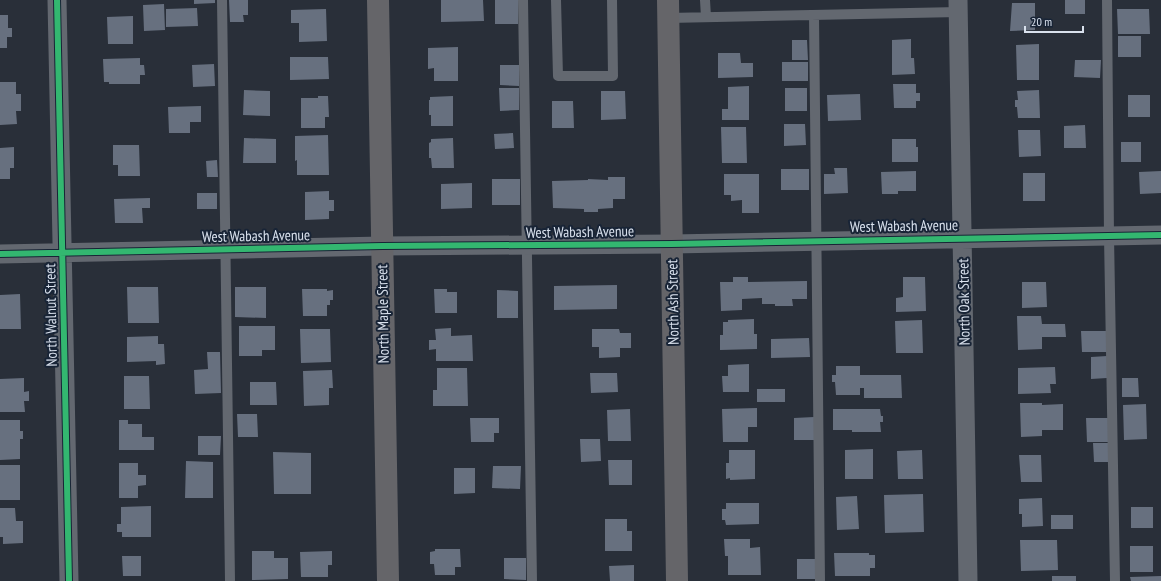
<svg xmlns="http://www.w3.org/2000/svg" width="1161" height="581" viewBox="0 0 1161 581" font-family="'PT Sans Narrow',sans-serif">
  <rect width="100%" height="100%" fill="#292f39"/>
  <!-- building -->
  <path fill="#67707f" d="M194 0H215V3L194 4Z
    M229 0H248V15H243L244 22H230Z
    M441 0H483L484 21 441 22Z
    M495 0H518V24H495Z
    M1065 0H1085V14H1065Z
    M1012 3H1035V30L1010 31Z
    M164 4 165 30 144 31 143 5Z
    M197 8 198 26 166 27V9Z
    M326 9 327 41 299 42V23H291V10Z
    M1117 9H1149L1150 34H1118Z
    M0 15H8V28H12V37H7V48H0Z
    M133 16V44H108L107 17Z
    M1118 36H1141V57H1118Z
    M911 39V58H914L915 74 892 75V40Z
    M792 40H807L808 60H792Z
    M1039 44V80H1017L1016 45Z
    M458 47V81H434V68L428 69V48Z
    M718 53H740L741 63H753V77L718 78Z
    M290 57H328L329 79 290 80Z
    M140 58V65H144L145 75H140V84H109V82H104L103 59Z
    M1075 60H1101L1100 78 1074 77Z
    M782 62H808V81H782Z
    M214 64 215 86 193 87 192 65Z
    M500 65H519V86L500 85Z
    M0 82H16V94H21V111H16L17 124 0 125Z
    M893 84H916V93H920V101H916V108H894Z
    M749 86V120H722V109H728V87Z
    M499 88H519V110L500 111Z
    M785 88H807V111H785Z
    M244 90 270 91V116L243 115Z
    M1039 90 1040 118H1018L1017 107H1015V100H1018L1017 91Z
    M601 91H625L626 119 601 120Z
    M860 94 861 120 828 121 827 95Z
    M1128 95H1150V117H1128Z
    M318 96H328L329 117H325V128H301V98H318Z
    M453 96V126H431V115H429V100H430V97Z
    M552 101H573L574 128H552Z
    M201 106V122H190V133H169L168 107Z
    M784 124H805L806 145 784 146Z
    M1085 125 1086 148H1064V126Z
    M721 127H746L747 163H722Z
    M1018 130H1040L1041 156 1019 157Z
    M513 133 514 148 495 149 494 134Z
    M328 135 329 175H297V160L295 161V136Z
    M244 138 276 139V163H243Z
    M453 138 454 168H432L431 158H429V143L431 142V139Z
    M892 139H916V147H918V162H892Z
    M1121 142H1141V162H1121Z
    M113 145H139L140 176H118V165H113Z
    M14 147V168H10V179H0V148Z
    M217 160 218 177H207L206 161Z
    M834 168H847L848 193 824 194V174H835Z
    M781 169H809V190H781Z
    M916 171V191H898V194H882L881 172Z
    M1161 171V193L1140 194 1139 172Z
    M1023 173H1045V201H1023Z
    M724 174H759V213H742V200L731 201V195H724Z
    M608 177H625V199H613V208L598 209V212H584V209L553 208 552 181 588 180V179L608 180Z
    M492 179H520V205H492Z
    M472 183V208L441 209V184Z
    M329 191V200H334V211H329V219L305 220V192Z
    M197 193H217V209H197Z
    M150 198V208H142L143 223H115L114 199Z
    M733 277H748V282L807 281V299H792L793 306H775V304H762V298L742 299V310L721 311 720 282H733Z
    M903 277H925L926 311 896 312V298L903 297Z
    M1022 282H1046L1047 307 1022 308Z
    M617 285V309L554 310V286Z
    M127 287H158L159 323H128Z
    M235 287H266V318L235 317Z
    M302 289H327V291L333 290V300H330V305H327V316H303Z
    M434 289H447V292H457V313H435Z
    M497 290 518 291V318H497Z
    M20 294 21 329H0V295Z
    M1017 316H1041L1042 324H1065L1066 337H1042V349L1018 350Z
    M754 319V334H757V349L720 350V335H723V322H728V320Z
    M922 320 923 353H896L895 321Z
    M239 326H275V350H262V356H239Z
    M451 328V336L472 335 473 361H436V349L429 350V340H436L435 329Z
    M300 329H330L331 362 301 363Z
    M592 329H619L620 333H631V348H620V357L599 358V347H592Z
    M1081 331H1107L1108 352H1082Z
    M158 336V344H164L165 364 156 365V361L127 362V337Z
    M809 338 810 357 771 358V339Z
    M207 352H220L221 393 195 394 194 370 208 369Z
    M1107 356V378L1091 379V357Z
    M749 364V392H723L722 376H728V365Z
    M836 366H860V375H901L902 398H864V388H860V395H836L835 382H832V375H836Z
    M1055 367 1056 384H1050L1051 393 1018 394V368Z
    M437 368H467L468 406H433V390H437Z
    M332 370 333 388H329V405L304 406 303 371Z
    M590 373H617L618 392 591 393Z
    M124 376H149L150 409H124Z
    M24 378V392L29 391V401H24L25 412H0V379Z
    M1122 378H1138L1139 397H1122Z
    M250 382H276L277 405H250Z
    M757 389H785V402H757Z
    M1020 403H1042V405L1063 404V430H1042V436L1021 437Z
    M1146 404 1147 439 1124 440 1123 405Z
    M757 408V427H748V442H723L722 409Z
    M630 409 631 441H608L607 410Z
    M833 409H880L881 416H883V422H880L881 432H852V430H833Z
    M237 414H257L258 437H238Z
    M814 417V440H794V418Z
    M470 418H499V433H494V442H471Z
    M1086 418H1108L1109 442H1087Z
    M0 420H20V431H23V439H20V459L0 460Z
    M119 420H128V424H142V437H154V450H119Z
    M198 436H221L220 455H198Z
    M580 439H600L601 461 581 462Z
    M1093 443H1109V462H1094Z
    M873 449V479H845V450Z
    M729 450H755V479L730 480V478L726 479V463H729Z
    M922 450 923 479H898L897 451Z
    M273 452 311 453V494H274Z
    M1019 455H1041L1042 482H1021Z
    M608 460H632V485H609Z
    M186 461 213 462V498H185Z
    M119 463H138V475H146V485L138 486V498H119Z
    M0 465H20V500H0Z
    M493 466H521L520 489 492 488Z
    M454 468H475V493L454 494Z
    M923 494 924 532 885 533 884 495Z
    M857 496 859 529 837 530 836 497Z
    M1042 498 1043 526 1022 527V514H1019V499Z
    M726 503H759V524L726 525 725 520H722V509H726Z
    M151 506V537H122V532H117V524H121V507Z
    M1131 507H1153V528H1131Z
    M0 508H15L16 521H23V543L3 544V537H0Z
    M1051 515H1073V529H1051Z
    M605 519H627V531H632V551H605Z
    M724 539H750V548L760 547 761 575H728V556H725Z
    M1020 540H1057L1058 570 1021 571Z
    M1130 546H1153V572H1130Z
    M435 549H460L461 567H455V575H435L434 564H430V552L435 551Z
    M252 551H274V558H288V579L252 580Z
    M332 551V565H328V577H301L300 552Z
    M834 553H869V555H875V568H870V576H835Z
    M122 556H141V576H123Z
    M504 558H526V580L504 579Z
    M797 559H816V579H797Z
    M634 565V581H610L609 566Z
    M1052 576H1076V581H1052Z
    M1161 576V581H1131L1130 577Z"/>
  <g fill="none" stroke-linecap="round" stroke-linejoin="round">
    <!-- lane -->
    <path stroke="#636870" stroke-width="10" d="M222 0 230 581
      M523 0 532 581
      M556 0 558 76H613L612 0
      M705 0 706 17
      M1107 0 1109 236 1115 581
      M814 15 820 581
      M668 18 959 12"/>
    <!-- street -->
    <path stroke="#636870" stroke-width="19" d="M57 0 69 581
      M958 0 968 581
      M0 254 382 246 672 244 1161 235"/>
    <!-- primary -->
    <path stroke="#656569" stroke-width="22" d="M378 0 388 581
      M668 0 677 581"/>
    <defs>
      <path id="cycleway" d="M57 0 69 581
        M0 254 382 246 672 244 1161 235"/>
    </defs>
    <!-- cycleway casing -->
    <use href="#cycleway" stroke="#182436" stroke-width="8"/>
    <!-- cycleway -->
    <use href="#cycleway" stroke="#33b770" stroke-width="6"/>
  </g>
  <g text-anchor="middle" stroke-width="4" stroke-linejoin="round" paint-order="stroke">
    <!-- street labels -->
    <g font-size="15" fill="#d9e1ed" stroke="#182436">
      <text transform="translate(904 226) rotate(-1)" y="5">West Wabash Avenue</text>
      <text transform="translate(580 232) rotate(-1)" y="5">West Wabash Avenue</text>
      <text transform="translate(256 236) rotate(-1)" y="5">West Wabash Avenue</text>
      <text transform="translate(673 302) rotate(-91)" y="5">North Ash Street</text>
      <text transform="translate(964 302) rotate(-91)" y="5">North Oak Street</text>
      <text transform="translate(383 314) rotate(-91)" y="5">North Maple Street</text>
      <text transform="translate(51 315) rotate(-91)" y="5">North Walnut Street</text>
    </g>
  </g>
  <!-- scale -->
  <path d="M1025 26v6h58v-6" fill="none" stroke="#d9e1ed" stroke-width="2"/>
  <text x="1031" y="26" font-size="12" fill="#d9e1ed" stroke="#182436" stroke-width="3" paint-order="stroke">20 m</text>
</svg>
